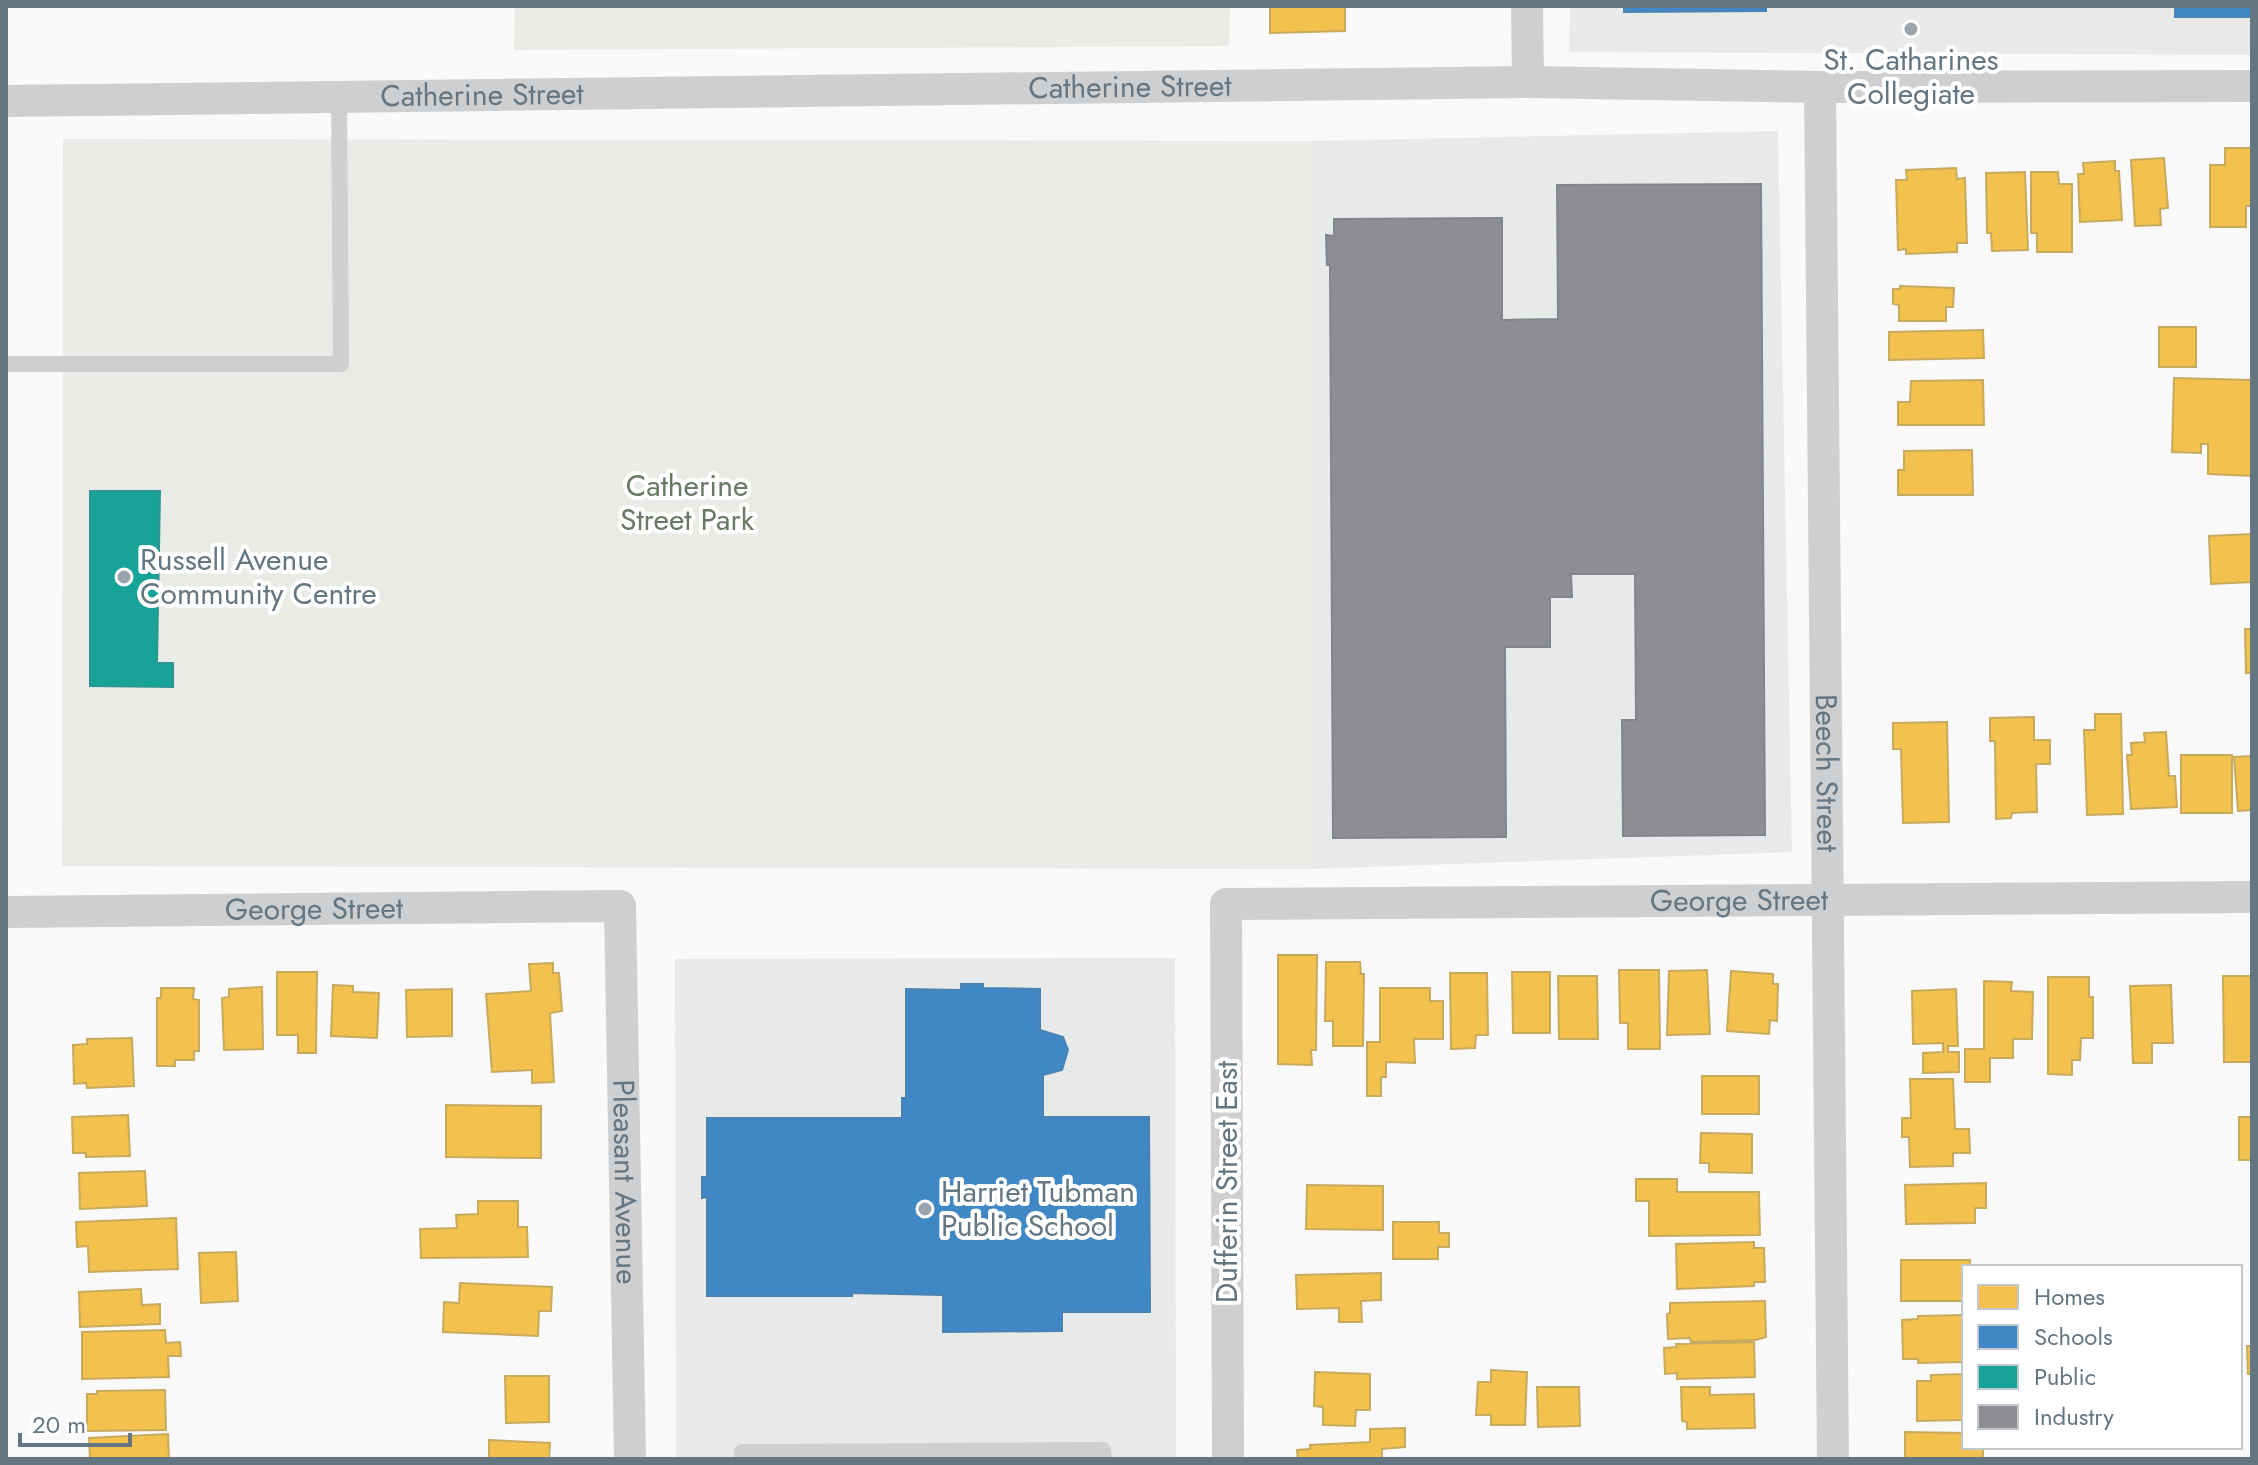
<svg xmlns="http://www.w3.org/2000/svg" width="2258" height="1465" viewBox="0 0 2258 1465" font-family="Jost,sans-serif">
  <rect width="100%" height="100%" fill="#f9f9f9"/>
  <!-- built -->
  <path fill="#e8e9e9" d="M1570 6H2252V55L1569 52Z
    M1778 131 1792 852 1311 869 1312 141Z
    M1175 958 1176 1459H676L675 959Z"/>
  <!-- green -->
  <path fill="#e8ebe6" d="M515 6H1230L1229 46 514 50Z
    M63 139 1312 141 1311 869 62 866Z"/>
  <!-- homes -->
  <path fill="#f2c14e" stroke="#c8aa5e" stroke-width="2" d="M1270 6H1345V31L1270 33Z
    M2225 148H2252V206H2246V227H2210V165H2225Z
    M2164 158 2168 208 2160 209 2161 225 2135 226 2131 160Z
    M2115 161V171H2119L2122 220 2080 222 2078 174H2084L2083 163Z
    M1956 168 1957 179 1965 178 1967 243H1957V252L1906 254V249L1898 250 1896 180H1907L1906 170Z
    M2025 172 2028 250 1992 251 1991 233H1987L1986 173Z
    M2031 172H2058L2059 184H2072V252H2037V233H2031Z
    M1900 286 1954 288 1953 307H1946V321H1899V305L1893 304V289H1900Z
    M2159 327H2196V367H2159Z
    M1983 330 1984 358 1889 360V332Z
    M2174 378 2252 380V476L2208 474V444H2201V453L2172 452Z
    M1983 380 1984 425H1898V402H1910L1911 381Z
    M1972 450 1973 495H1898V470H1904V451Z
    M2252 534V582L2211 584 2209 536Z
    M2245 629H2252V673H2246Z
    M2095 714H2121L2123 814 2087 815 2084 730H2095Z
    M2034 717V740H2050V764H2036L2037 812 2012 813 2011 818 1996 819 1995 741H1990V718Z
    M1947 722 1949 822 1903 823 1901 749H1893V723Z
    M2166 732 2169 776H2175L2177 807 2131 809 2127 755H2132L2131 743 2145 742 2144 733Z
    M2181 755H2232V813H2181Z
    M2252 756V810L2238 811 2234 757Z
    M1278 955H1317L1316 1050H1311L1312 1065 1278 1064Z
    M1326 962H1360L1361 974H1364L1363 1046H1333V1021H1325Z
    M553 963V973H559L562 1011 550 1013 554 1082 532 1083V1070L492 1072 486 994 531 991 529 964Z
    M1619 970H1659L1660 1049H1628V1023H1620Z
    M1707 970 1710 1034 1667 1035 1669 971Z
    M1731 971 1773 974V984H1778L1777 1021 1770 1020 1769 1034 1727 1031Z
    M277 972H317L316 1053H298V1035H277Z
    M1512 972H1550V1033H1513Z
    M1450 973H1487L1488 1035H1476L1475 1048 1451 1049Z
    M1558 976H1597L1598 1039H1559Z
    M2223 976H2252V1062H2224Z
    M2048 977H2089V997H2093V1038H2081L2080 1060H2072V1075L2048 1074Z
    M1984 981 2012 982 2011 991 2033 992 2032 1039H2013V1058H1990V1082H1965V1049H1984Z
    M333 985 353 986V992L379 993 377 1038 331 1036Z
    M2171 985 2173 1043H2152V1063H2133L2130 986Z
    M262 987 263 1049 224 1050 222 998 229 997V989Z
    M161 988H194L193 999 199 1000V1051H194V1060H175V1066H157V998H161Z
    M1380 988H1430V1001H1443V1039H1414L1415 1063 1386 1062V1077H1381V1096H1367V1042H1380Z
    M452 989V1036L407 1037 406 990Z
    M1956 989 1958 1046H1948V1052H1959V1072L1923 1073V1053L1943 1052V1043L1913 1044 1912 991Z
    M132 1038 134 1086 87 1088 86 1083 74 1084 73 1045 87 1044V1039Z
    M1702 1076H1759V1114H1702Z
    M1910 1079H1953L1955 1129H1969L1970 1153H1953V1166L1910 1167 1909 1137H1902V1118H1911Z
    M446 1105 541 1106V1158L446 1157Z
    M128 1115 130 1156 86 1157V1153H73L72 1117Z
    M2239 1117H2252V1160H2239Z
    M1701 1133 1752 1134V1173L1709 1172V1163H1700Z
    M145 1171 147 1206 80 1209 79 1173Z
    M1636 1179H1677V1192H1759L1760 1235 1649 1236V1201H1636Z
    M1986 1183V1208H1975V1223L1906 1224 1905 1185Z
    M1307 1185 1383 1186V1230L1306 1229Z
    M478 1201H518V1227H527L528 1257 421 1258 420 1229 457 1228 456 1215 478 1214Z
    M176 1218 178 1269 89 1272 88 1246 77 1247 76 1222Z
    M1393 1222H1439V1233H1449V1247H1438V1259H1393Z
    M1754 1242V1248H1764L1765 1282H1754V1286L1677 1289 1676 1244Z
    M236 1252 238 1301 201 1303 199 1253Z
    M1901 1260H1970V1267H1964V1301H1901Z
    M1381 1273V1300L1361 1301 1362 1322H1339V1308L1297 1309 1296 1275Z
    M460 1283 552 1287 551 1311H539L538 1336 443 1332 444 1302 459 1303Z
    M141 1289 142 1305 160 1304V1324L80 1327 79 1292Z
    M1765 1301 1766 1337 1756 1340 1691 1342 1690 1338 1668 1339 1667 1314 1670 1313V1303Z
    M1964 1315V1362L1918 1363V1359H1903L1902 1320 1918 1319V1316Z
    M165 1330 166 1343 180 1342 181 1356H168L169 1377 82 1379V1332Z
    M1754 1342 1755 1377 1677 1379V1373L1665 1374 1664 1348 1677 1347 1676 1344Z
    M2247 1346H2252V1374H2248Z
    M1491 1370 1527 1372 1525 1425H1491V1415H1476L1478 1382H1491Z
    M1315 1372 1370 1374V1410H1356L1355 1426 1323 1425V1407L1314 1406Z
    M1964 1374V1420L1917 1421V1381H1931V1375Z
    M505 1376H549V1422L506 1423Z
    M1537 1387H1579L1580 1426 1538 1427Z
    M1681 1387H1710V1395L1754 1394 1755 1428 1687 1429V1422L1682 1421Z
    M165 1390 166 1430 87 1431V1394H97V1391Z
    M1405 1428V1447L1382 1449V1459H1298L1297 1450 1310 1449V1445L1370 1442V1429Z
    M1905 1432 1964 1433V1447H1983V1459H1905Z
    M168 1434 169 1459H90L89 1438Z
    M489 1440 550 1443 549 1459H489Z"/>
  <!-- schools -->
  <path fill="#3f88c5" stroke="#4a83b1" stroke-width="2" d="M1624 6H1766V11L1624 12Z
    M2175 6H2252V17H2175Z
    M961 984H983V988L1040 989V1030L1063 1037 1068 1050 1062 1070 1043 1075V1117H1149L1150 1312H1062V1331L943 1332V1295L852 1293V1296H707V1197L702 1198V1177H707V1118H902V1098H906V989L961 990Z"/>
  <!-- public -->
  <path fill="#17a398" stroke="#2e9692" stroke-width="2" d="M90 491H160L157 663H173V687L90 686Z"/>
  <!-- industry -->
  <path fill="#8d8d92" stroke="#81868e" stroke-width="2" d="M1761 184 1765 835 1623 836 1622 720H1636L1635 574H1571L1572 597H1550V647H1505L1506 837 1333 838 1330 265H1327L1326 235 1334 236V219L1502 218V320L1558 319 1557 185Z"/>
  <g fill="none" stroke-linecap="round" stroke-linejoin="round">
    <!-- lane -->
    <path stroke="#cecfd0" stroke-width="16" d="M6 364H341L339 97
      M742 1459V1452L1103 1450 1104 1459"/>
    <!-- street -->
    <g stroke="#cecfd0" stroke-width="32">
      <path d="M1527 6 1528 82"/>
      <path id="s1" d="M1820 87 1833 1459"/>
      <path id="s2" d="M6 101 1528 82 1820 87 2252 86"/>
      <path id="s3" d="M6 912 620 906 630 1459"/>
      <path id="s4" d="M1228 1459 1226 904 2252 897"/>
    </g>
  </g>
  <!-- markers -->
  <g fill="#99a4ac" stroke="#fff" stroke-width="3">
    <circle cx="1911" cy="29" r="8"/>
    <circle cx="124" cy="577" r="8"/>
    <circle cx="925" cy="1209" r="8"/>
  </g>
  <g text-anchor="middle" stroke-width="8" stroke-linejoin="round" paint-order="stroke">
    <!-- poi labels -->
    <g font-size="30" fill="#657683" stroke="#fff" text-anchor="start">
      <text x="1911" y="70" text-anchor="middle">St. Catharines<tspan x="1911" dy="34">Collegiate</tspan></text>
      <text x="140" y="570">Russell Avenue<tspan x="140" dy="34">Community Centre</tspan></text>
      <text x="941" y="1202">Harriet Tubman<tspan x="941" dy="34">Public School</tspan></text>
    </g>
    <!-- street labels -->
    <g font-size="30" fill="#657683" stroke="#fff">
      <text dy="10" stroke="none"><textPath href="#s2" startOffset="1124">Catherine Street</textPath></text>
      <text dy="10" stroke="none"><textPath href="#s2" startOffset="476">Catherine Street</textPath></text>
      <text dy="10" stroke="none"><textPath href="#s1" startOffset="686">Beech Street</textPath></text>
      <text dy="10" stroke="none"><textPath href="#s4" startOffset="1068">George Street</textPath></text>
      <text dy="10" stroke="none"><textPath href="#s3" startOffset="308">George Street</textPath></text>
      <text transform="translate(1227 1182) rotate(-90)" y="10">Dufferin Street East</text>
      <text dy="10" stroke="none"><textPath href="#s3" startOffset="890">Pleasant Avenue</textPath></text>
    </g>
    <!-- park labels -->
    <g font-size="30" fill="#687a64" stroke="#fff">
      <text x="687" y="496">Catherine<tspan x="687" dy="34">Street Park</tspan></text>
    </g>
  </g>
  <!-- border -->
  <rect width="2258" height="1465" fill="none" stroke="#657683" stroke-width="16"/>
  <!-- legend -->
  <rect x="1962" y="1265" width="280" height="184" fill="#ffffff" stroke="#c1c8cd" stroke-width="2"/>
  <rect x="1978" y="1285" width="40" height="24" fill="#f2c14e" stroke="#c1c8cd" stroke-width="2"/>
  <text x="2034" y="1305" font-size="24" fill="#657683">Homes</text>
  <rect x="1978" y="1325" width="40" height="24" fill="#3f88c5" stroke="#c1c8cd" stroke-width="2"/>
  <text x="2034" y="1345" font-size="24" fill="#657683">Schools</text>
  <rect x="1978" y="1365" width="40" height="24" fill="#17a398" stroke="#c1c8cd" stroke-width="2"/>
  <text x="2034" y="1385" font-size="24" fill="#657683">Public</text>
  <rect x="1978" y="1405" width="40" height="24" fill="#8d8d92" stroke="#c1c8cd" stroke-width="2"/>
  <text x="2034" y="1425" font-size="24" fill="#657683">Industry</text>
  <!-- scale -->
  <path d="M20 1433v12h110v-12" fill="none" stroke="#657683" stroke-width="4"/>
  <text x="32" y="1433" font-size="24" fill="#657683" stroke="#ffffff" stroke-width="6" paint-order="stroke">20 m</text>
</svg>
